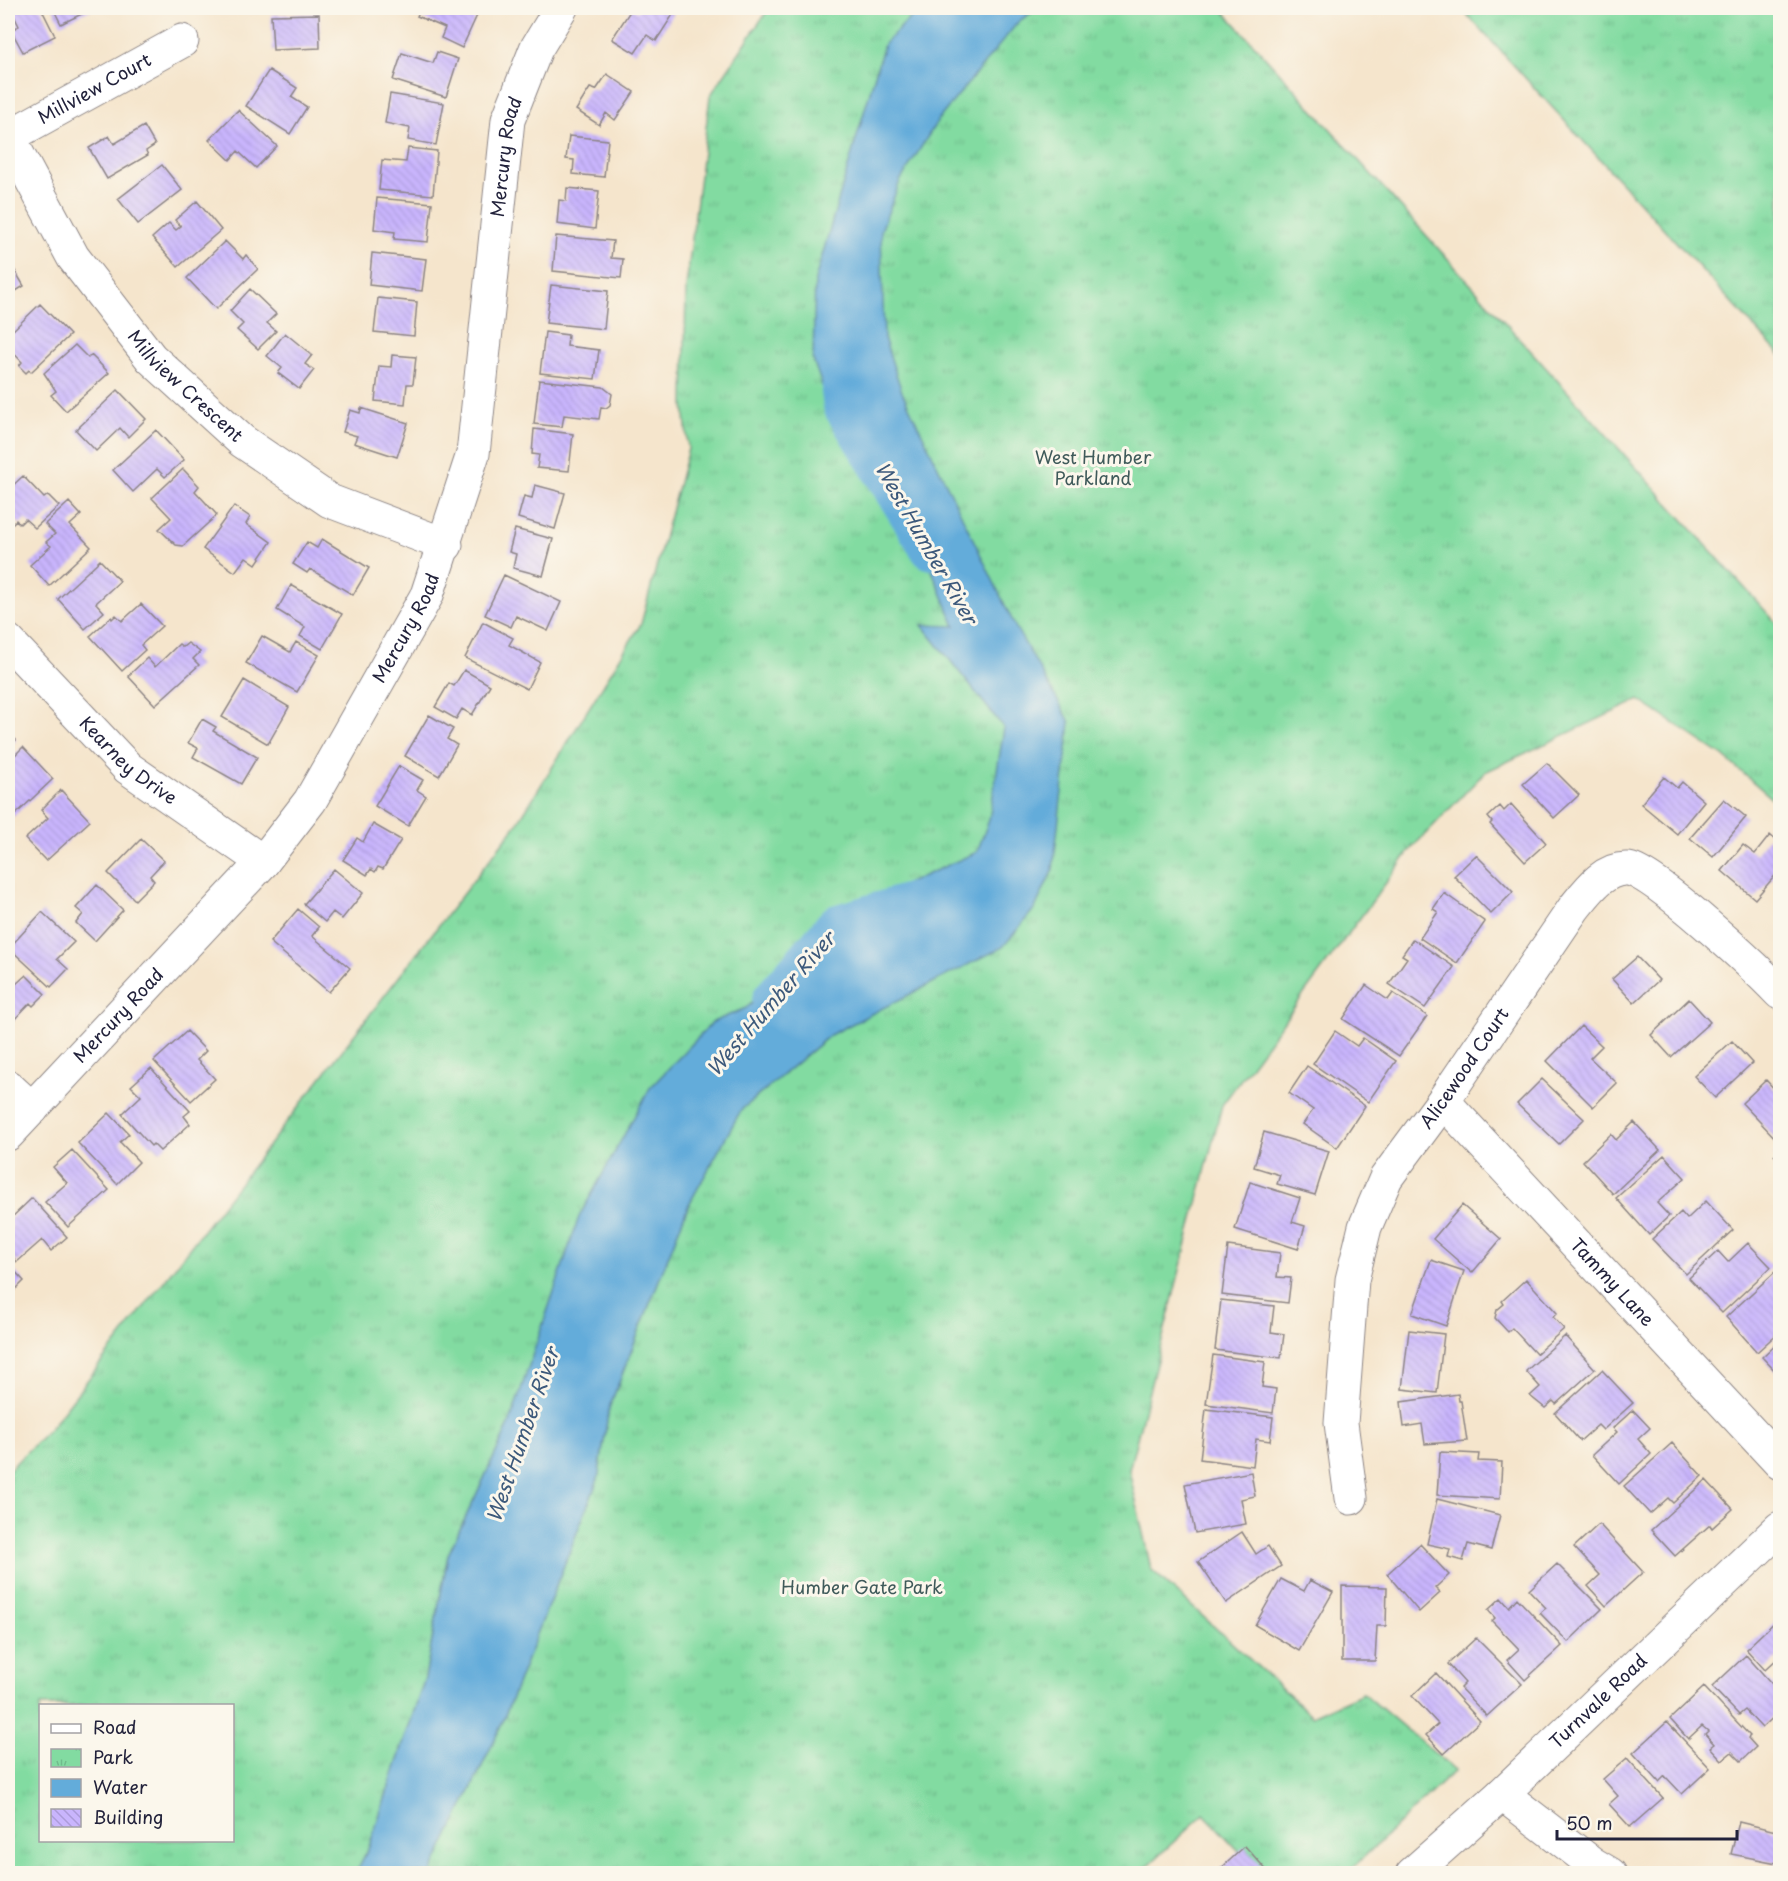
<svg xmlns="http://www.w3.org/2000/svg" width="1788" height="1881" viewBox="0 0 1788 1881" font-family="'Playpen Sans',sans-serif">
  <defs>
    <pattern id="park-tufts" width="24" height="20" patternUnits="userSpaceOnUse" patternTransform="scale(1.5)"><rect width="24" height="20" fill="#82dba1"/><path d="M3 7l-1-3M5 7V3M7 7l1-3M15 17l-1-3M17 17v-4M19 17l1-3" fill="none" stroke="#70bc8c"/></pattern>
    <pattern id="building-back-hatch" width="6" height="6" patternUnits="userSpaceOnUse" patternTransform="scale(1.5)"><rect width="6" height="6" fill="#c9b5fd"/><path d="M-1 5l2 2M0 0l6 6M5-1l2 2" fill="none" stroke="#ac9bda"/></pattern>
  </defs>
  <rect width="100%" height="100%" fill="#fbf7ec"/>
  <filter id="ink" filterUnits="userSpaceOnUse"><feTurbulence type="fractalNoise" baseFrequency=".0167" numOctaves="2"/><feDisplacementMap in="SourceGraphic" scale="12" xChannelSelector="R" yChannelSelector="G"/><feConvolveMatrix kernelMatrix="1 2 1 2 8 2 1 2 1" color-interpolation-filters="sRGB"/></filter>
  <filter id="wash" filterUnits="userSpaceOnUse"><feTurbulence type="fractalNoise" baseFrequency=".008" numOctaves="4" result="noise"/><feDisplacementMap in="SourceGraphic" scale="24" xChannelSelector="R" yChannelSelector="G"/><feGaussianBlur stdDeviation="1.35" result="paint"/><feColorMatrix in="noise" values="0 0 0 0 0 0 0 0 0 0 0 0 0 0 0 0 0 1.4 0 .05"/><feComposite in="paint" operator="in"/></filter>
  <g filter="url(#wash)">
    <rect width="100%" height="100%" fill="#f5e5cc"/>
    <!-- park -->
    <path fill="url(#park-tufts)" stroke="#527e6e" stroke-width="1.5" fill-rule="evenodd" d="M769 8H1221L1780 627V805L1723 756 1639 700 1485 772 1411 849 1222 1105 1129 1470 1151 1569 1312 1716 1363 1693 1455 1770 1347 1873H1260L1204 1814 1140 1873H431L500 1728 598 1479 609 1408 688 1206 741 1110 830 1035 713 1022 509 1425 448 1555 425 1678 369 1847 356 1873 8 1874V1471L52 1426 517 824 641 624 688 449 684 404 686 287 710 96ZM40 1706H232V1840H40Z
      M1461 8H1780V355Z"/>
    <!-- water -->
    <path fill="#63acda" stroke="#42678a" stroke-width="1.5" d="M920 8H1039L1019 21 938 120 900 181 881 231 884 338 902 392 1016 628 1070 722 1053 869 1035 908 1003 947 830 1035 741 1110 688 1206 609 1408 598 1479 500 1728 431 1873H356L369 1847 425 1678 448 1555 509 1425 579 1217 650 1088 713 1022 746 1008 895 889 977 852 989 820 1004 728 922 625 955 626 886 460 872 445 837 427 813 360 815 280 884 44Z"/>
    <g fill="none" stroke-linecap="round" stroke-linejoin="round">
      <!-- river -->
      <path stroke="#63acda" stroke-width="44" d="M843 391 845 406 932 548
        M774 1000 838 926 913 904"/>
    </g>
    <g id="blocks">
      <!-- building -->
      <path fill="url(#building-back-hatch)" d="M10 8H41L55 36 23 52 11 30 19 26Z
        M53 8H94L61 24Z
        M421 8H471L479 11 462 48 441 38 445 28 417 16Z
        M632 8 637 12 640 8H666L674 13 656 41 647 35 635 53 612 39Z
        M319 14 320 48 273 50 271 15Z
        M437 52 458 59 446 97 393 80 402 53 433 63Z
        M269 70 297 88 291 97 307 107 290 134 246 106Z
        M607 74 634 92 615 120 606 113 599 125 576 110 590 88 596 90Z
        M390 94 444 103 436 145 408 140 410 128 385 123Z
        M238 110 277 146 256 168 238 151 230 160 209 140Z
        M144 126 155 145 146 151 148 155 107 179 89 148 109 136 114 144Z
        M569 136 608 140 604 177 573 174 574 160 566 159Z
        M408 148 437 151 433 195 379 190 382 160 406 162Z
        M162 165 182 190 138 224 118 199Z
        M567 188 599 191 595 229 557 224 559 200 566 201Z
        M377 198 432 203 428 242 394 239 395 232 374 229Z
        M197 201 221 230 178 267 152 238 169 223 176 230 181 226 175 220Z
        M556 236 613 241 611 258 623 259 621 278 553 271Z
        M225 241 243 259 246 255 258 269 216 309 187 278Z
        M372 253 426 259 422 291 369 285Z
        M8 259 24 286 8 296Z
        M551 285 608 291 604 329 546 323Z
        M250 289 276 314 267 323 276 331 258 349 237 330 243 324 230 311Z
        M378 298 417 302 414 336 374 332Z
        M40 304 70 335 31 372 29 370 26 373 19 366 22 362 8 347V335Z
        M545 332 568 335 567 346 599 350 595 379 540 373Z
        M285 333 312 355 305 364 314 370 299 389 278 373 282 368 267 356Z
        M75 345 88 358 91 355 109 373 66 411 51 395 56 391 44 373Z
        M392 355 416 357 413 384H407L405 404 375 401 379 366 391 367Z
        M539 380 603 387 612 394 610 405 606 408 601 407 599 419 564 415 562 427 534 424Z
        M118 390 146 419 128 437 120 428 96 451 76 430Z
        M361 408 408 423 397 457 354 443 357 436 343 432 350 410 360 413Z
        M534 429 573 434 569 471 537 468 539 455 532 454Z
        M156 430 184 460 165 477 157 469 133 492 113 470Z
        M183 469 199 486 195 491 217 515 183 546 176 545 159 529 171 518 152 498Z
        M23 476 44 498 48 495 59 506 35 528 25 519 20 524 16 520 8 528V490Z
        M535 485 565 493 555 529 518 518 524 496 532 498Z
        M69 502 81 515 70 525 91 547 49 586 30 565 51 546 46 542 55 534 45 524Z
        M234 506 250 517 246 524 271 542 256 564 246 557 235 572 203 549Z
        M515 529 553 539 543 576 513 568 516 554 509 552Z
        M322 539 369 568 353 595 310 569 307 573 293 564 307 542 317 548Z
        M100 560 120 581 96 603 104 612 85 629 58 599Z
        M504 575 561 602 548 631 516 616 511 627 485 615Z
        M291 585 342 614 322 649 300 636 305 627 277 610Z
        M141 604 162 626 141 645 145 650 122 671 90 636 111 617 112 619 116 615 122 621Z
        M483 622 513 638 509 645 540 662 527 689 465 658Z
        M262 636 290 652 296 642 319 655 297 692 246 663Z
        M188 643 200 652 193 659 199 665 155 705 128 676 147 658 155 667 179 644 183 647Z
        M464 670 490 685 472 715 462 709 456 719 435 707 449 683 454 686Z
        M244 680 289 707 268 744 222 717Z
        M429 715 453 729 447 739 457 745 439 776 405 756Z
        M202 719 216 727 213 731 257 757 241 784 193 757 198 748 188 743Z
        M8 731 16 740 8 749Z
        M23 747 53 779 13 817 8 811V781L11 778 8 774V762Z
        M1547 763 1579 795 1554 818 1523 784Z
        M399 766 423 780 417 790 426 796 408 826 375 806Z
        M1664 777 1677 788 1682 782 1704 801 1677 834 1641 804Z
        M61 790 90 821 46 861 25 839 48 818 41 810Z
        M1724 799 1746 817 1713 857 1690 838Z
        M1511 804 1546 843 1525 862 1490 824 1492 822 1488 817 1500 806 1504 811Z
        M373 824 401 840 383 869 378 867 375 872 371 869 367 875 343 860 357 838 363 842Z
        M1770 835 1780 844V870L1755 899 1722 871 1743 845 1755 854Z
        M141 839 164 861 150 876 154 881 135 900 108 873Z
        M1476 855 1513 892 1491 914 1454 876Z
        M334 869 363 893 342 919 333 912 325 922 304 904Z
        M97 885 123 910 95 941 76 923 83 914 76 908Z
        M1444 893 1485 922 1457 963 1420 938 1438 912 1433 909Z
        M298 909 319 927 312 936 350 968 329 992 270 942Z
        M42 912 74 942 57 959 68 969 51 987 9 948Z
        M1413 939 1454 967 1425 1008 1389 984 1407 958 1402 955Z
        M1637 957 1659 980 1634 1003 1612 979Z
        M26 975 45 994 33 1006 30 1003 11 1023 8 1020V976L16 984Z
        M1366 985 1388 1000 1393 993 1427 1016 1399 1056 1343 1019Z
        M1689 999 1710 1022 1671 1057 1651 1035Z
        M1581 1026 1602 1046 1590 1058 1617 1083 1593 1107 1547 1061Z
        M187 1031 206 1051 197 1060 215 1079 191 1101 154 1061Z
        M1335 1031 1357 1046 1363 1038 1396 1061 1368 1102 1313 1064Z
        M1732 1041 1752 1063 1715 1098 1694 1076Z
        M1307 1066 1365 1106 1337 1148 1303 1124 1313 1110 1289 1093Z
        M151 1068 190 1111 184 1116 190 1124 160 1151 153 1144 151 1146 122 1114 141 1096 131 1086Z
        M1542 1079 1584 1119 1559 1144 1517 1104Z
        M1766 1080 1780 1095 1778 1141 1742 1103Z
        M109 1113 129 1134 120 1142 139 1162 117 1184 78 1143Z
        M1634 1122 1660 1150 1613 1194 1583 1161 1611 1134 1616 1140Z
        M1264 1132 1329 1151 1315 1195 1277 1184 1280 1175 1254 1167Z
        M1780 1149V1162L1774 1155Z
        M72 1150 109 1190 68 1227 45 1202 67 1183 53 1167Z
        M1664 1155 1685 1178 1657 1203 1669 1216 1649 1235 1616 1198Z
        M1250 1182 1300 1198 1292 1222 1305 1226 1298 1249 1235 1229Z
        M32 1198 67 1237 51 1251 42 1240 17 1262 8 1251V1231L12 1226 8 1221Z
        M1706 1201 1733 1230 1686 1274 1652 1239 1681 1212 1687 1219Z
        M1462 1205 1501 1239 1472 1273 1433 1239Z
        M1748 1243 1771 1267 1722 1313 1689 1278 1718 1251 1728 1262Z
        M1228 1246 1280 1253 1277 1277 1291 1278 1288 1303 1222 1295Z
        M1431 1260 1464 1271 1446 1326 1412 1314Z
        M8 1264 24 1281 8 1297Z
        M1776 1271 1780 1277V1312L1777 1315 1780 1319V1331L1757 1352 1726 1317Z
        M1526 1279 1557 1313 1553 1317 1564 1329 1536 1354 1512 1328 1508 1332 1495 1318 1497 1310 1504 1304 1502 1301Z
        M1221 1300 1274 1306 1271 1332 1284 1334 1281 1358 1215 1350Z
        M1409 1330 1444 1334 1437 1393 1402 1389Z
        M1565 1336 1595 1369 1556 1404 1553 1401 1545 1408 1530 1396 1540 1387 1526 1371Z
        M1780 1340V1376L1762 1357Z
        M1213 1355 1265 1362 1262 1387 1276 1389 1273 1413 1206 1404Z
        M1602 1370 1633 1403 1603 1430 1598 1425 1580 1441 1555 1413Z
        M1458 1394 1459 1401H1461L1467 1441 1425 1444 1422 1424 1404 1427 1401 1402Z
        M1206 1409 1273 1417 1270 1441 1256 1439 1253 1466 1200 1459Z
        M1633 1410 1650 1428 1638 1439 1651 1454 1619 1484 1592 1455 1617 1432 1613 1428Z
        M1672 1443 1702 1476 1673 1503 1668 1498 1650 1514 1624 1486Z
        M1440 1452 1479 1454 1478 1461 1502 1462 1500 1499 1437 1495Z
        M1251 1472 1255 1496 1241 1499 1246 1524 1195 1533 1185 1484Z
        M1706 1480 1733 1509 1712 1528 1710 1525 1675 1556 1651 1530Z
        M1437 1499 1500 1515 1491 1550 1468 1544 1463 1561 1448 1557 1450 1549 1427 1544Z
        M1599 1524 1643 1572 1606 1606 1588 1586 1600 1575 1574 1547Z
        M1242 1532 1256 1554 1268 1546 1281 1566 1226 1603 1198 1562Z
        M1420 1544 1449 1575 1435 1588 1440 1593 1419 1612 1387 1574Z
        M1557 1564 1602 1609 1568 1642 1540 1613 1546 1608 1529 1590Z
        M1281 1579 1304 1591 1310 1580 1333 1592 1299 1651 1255 1625Z
        M1342 1586 1387 1587 1386 1626H1377L1375 1661H1342Z
        M1501 1598 1509 1607 1517 1598 1562 1646 1525 1680 1507 1660 1519 1649 1492 1621 1495 1618 1488 1610Z
        M1780 1617V1659L1779 1657 1765 1670 1746 1649Z
        M1476 1638 1522 1684 1487 1716 1460 1688 1465 1683 1448 1664Z
        M1746 1655 1780 1693V1711L1762 1728 1745 1710 1739 1715 1712 1687Z
        M1436 1673 1480 1721 1444 1754 1426 1735 1438 1724 1412 1696Z
        M1704 1687 1750 1736 1748 1738 1756 1747 1741 1761 1732 1752 1722 1760 1710 1747 1714 1744 1705 1734 1708 1731 1702 1726 1688 1739 1670 1719Z
        M1667 1722 1710 1768 1682 1794 1665 1776 1659 1782 1633 1753Z
        M1627 1758 1663 1798 1630 1827 1609 1804 1618 1796 1603 1779Z
        M1739 1822 1780 1832 1777 1863 1731 1854Z
        M1245 1846 1270 1874H1215Z"/>
    </g>
  </g>
  <g filter="url(#ink)">
    <use href="#blocks" fill-opacity="0" stroke="#8c8484" stroke-width="1.5"/>
    <g fill="none" stroke-linecap="round" stroke-linejoin="round">
      <defs>
        <g id="minor">
          <path id="s1" d="M8 136 73 257 151 358 242 441 330 501 446 545"/>
          <path id="s2" d="M8 137 182 41"/>
          <path id="s3" d="M8 641 128 768 263 862"/>
          <path d="M8 1087 32 1109"/>
          <path id="s4" d="M1443 1101 1780 1463"/>
          <path id="s5" d="M8 1134 263 862 310 801 427 595 473 454 508 120 536 49 561 8"/>
          <path id="s6" d="M1351 1498 1341 1423 1352 1280 1365 1227 1386 1178 1443 1101 1574 908C1587 892 1604 867 1628 869 1653 871 1759 971 1780 993"/>
          <path d="M1502 1794 1593 1864 1610 1874"/>
          <path id="s7" d="M1412 1874 1502 1794 1780 1528"/>
        </g>
      </defs>
      <!-- minor casing -->
      <use href="#minor" stroke="#8c8484" stroke-width="35"/>
      <!-- minor -->
      <use href="#minor" stroke="#fff" stroke-width="33"/>
    </g>
  </g>
  <g text-anchor="middle" stroke-width="6" stroke-linejoin="round" paint-order="stroke">
    <!-- street labels -->
    <g font-size="18" fill="#22223b" stroke="#fbf7ec">
      <text dy="6" stroke="none"><textPath href="#s2" startOffset="99">Millview Court</textPath></text>
      <text dy="6" stroke="none"><textPath href="#s5" startOffset="1134">Mercury Road</textPath></text>
      <text dy="6" stroke="none"><textPath href="#s1" startOffset="309">Millview Crescent</textPath></text>
      <text dy="6" stroke="none"><textPath href="#s5" startOffset="648">Mercury Road</textPath></text>
      <text dy="6" stroke="none"><textPath href="#s3" startOffset="170">Kearney Drive</textPath></text>
      <text dy="6" stroke="none"><textPath href="#s5" startOffset="162">Mercury Road</textPath></text>
      <text dy="6" stroke="none"><textPath href="#s6" startOffset="462">Alicewood Court</textPath></text>
      <text dy="6" stroke="none"><textPath href="#s4" startOffset="248">Tammy Lane</textPath></text>
      <text dy="6" stroke="none"><textPath href="#s7" startOffset="254">Turnvale Road</textPath></text>
    </g>
    <!-- park labels -->
    <g font-size="18" fill="#3f5a5a" stroke="#fbf7ec">
      <text x="1093" y="464">West Humber<tspan x="1093" dy="21">Parkland</tspan></text>
      <text x="862" y="1594">Humber Gate Park</text>
    </g>
    <!-- water labels -->
    <g font-size="20" font-style="italic" fill="#3c597b" stroke="#fbf7ec">
      <text transform="translate(926 543) rotate(60)" y="7">West Humber River</text>
      <text transform="translate(771 1004) rotate(-49)" y="7">West Humber River</text>
      <text transform="translate(523 1435) rotate(-71)" y="7">West Humber River</text>
    </g>
  </g>
  <!-- margin -->
  <rect width="1788" height="1881" fill="none" stroke="#fbf7ec" stroke-width="30"/>
  <!-- legend -->
  <rect x="39" y="1704" width="195" height="138" fill="#fbf7ec" stroke="#a4a2a5" stroke-width="1.5"/>
  <rect x="51" y="1724" width="30" height="9" fill="#ffffff" stroke="#a4a2a5" stroke-width="1.5"/>
  <text x="93" y="1734" font-size="18" fill="#22223b">Road</text>
  <rect x="51" y="1749" width="30" height="18" fill="url(#park-tufts)" stroke="#a4a2a5" stroke-width="1.5"/>
  <text x="93" y="1764" font-size="18" fill="#22223b">Park</text>
  <rect x="51" y="1779" width="30" height="18" fill="#63acda" stroke="#a4a2a5" stroke-width="1.5"/>
  <text x="93" y="1794" font-size="18" fill="#22223b">Water</text>
  <rect x="51" y="1809" width="30" height="18" fill="url(#building-back-hatch)" stroke="#a4a2a5" stroke-width="1.5"/>
  <text x="93" y="1824" font-size="18" fill="#22223b">Building</text>
  <!-- scale -->
  <path d="M1557 1830v9h180v-9" fill="none" stroke="#22223b" stroke-width="3"/>
  <text x="1566" y="1830" font-size="18" fill="#22223b" stroke="#fbf7ec" stroke-width="4.5" paint-order="stroke">50 m</text>
</svg>
